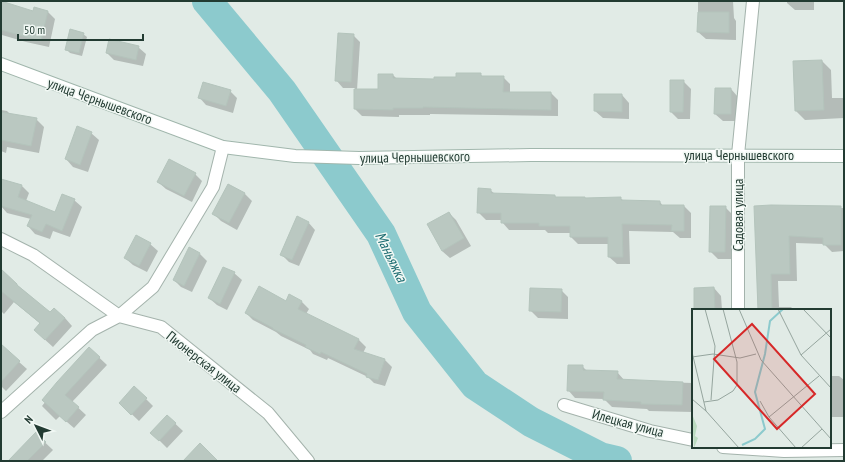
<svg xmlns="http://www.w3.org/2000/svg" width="845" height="462" viewBox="0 0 845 462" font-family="'PT Sans Narrow',sans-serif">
  <rect width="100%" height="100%" fill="#e1ebe6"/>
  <!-- shadow -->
  <path fill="#0003" d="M698 1H733L734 18 736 21V40L706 39 698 32Z
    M787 1H814V10H795L787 3Z
    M1 7 34 12 35 9 48 12 55 19 49 47 26 42 2 35Z
    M83 34 87 37 82 56 70 53 66 49Z
    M353 35 360 42 357 90H379L393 75 397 79 435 80 480 74 483 77H503L510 84V93H551L558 100V116L430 114V115H399V117L362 116 355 109V88H343L336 80Z
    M138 47 146 54 143 66 114 60 107 53Z
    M822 61 831 70 832 98H844V118L805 120 796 111Z
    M683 81 691 89 690 119H678L671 112Z
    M731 89 738 97V121H723L715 114Z
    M230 91 237 98 233 113 206 105 199 97Z
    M622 95 629 103V119L603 118 595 111Z
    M1 110 7 111 10 114 36 119 44 127 39 153 7 147 6 153 1 151Z
    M91 133 99 140 88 172 73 167 66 159Z
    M195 174 202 181 192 202 166 189 158 182Z
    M21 185 29 193 26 201 55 213 74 200 82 207 70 237 53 231 50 239 35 234 28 226 31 219 7 213 1 206V202Z
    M229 186 245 194 252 201 237 230 221 221 214 214Z
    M490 190 495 194 555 196 557 198H620L624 201 660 202 663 206H684L691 213V238H680L673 232 629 231 630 264H617L609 257V244H578L571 237V233H548L545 230H509L502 222V220H486L478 212Z
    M725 207 732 214V259H718L710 251Z
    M755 207 844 208V251L832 252 824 244 796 243 797 281H778L779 307H791L794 310H758Z
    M449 213 456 220 471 246 450 258 442 251Z
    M308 222 315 230 299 266 289 262 282 255Z
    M150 244 158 251 147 272 133 265 125 258Z
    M189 249 200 254 207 261 192 292 181 287 174 280Z
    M234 273 242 280 227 310 217 305 209 298Z
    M1 279 17 285 50 313 65 318 72 326 53 347 42 337 41 324 14 302 4 314 1 311Z
    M714 288 721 296 722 310H695Z
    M561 290 568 297V319L538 318 530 310Z
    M290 296 302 302 309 309 306 314 359 340 366 347 363 353 385 360 392 367 385 386 374 383 368 377 328 358 327 360 313 354 310 350 281 336 276 332 253 320 246 313 287 302Z
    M1 346 27 369 6 391 1 386Z
    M89 348 107 365 72 402 86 415 74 428 60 416 56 420 42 406Z
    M582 366 587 371 617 372 625 381 693 383V412L649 411 647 409 612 407 604 399 575 398 568 390Z
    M830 376H839L844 380V417H830Z
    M135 388 153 406 139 421 120 403Z
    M167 416 183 431 167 448 152 433Z
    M36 434 53 450 42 461H18Z"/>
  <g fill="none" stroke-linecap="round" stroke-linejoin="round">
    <!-- river -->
    <path stroke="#8ccacd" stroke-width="30" d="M207 1 282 91 381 234 417 312 475 385 531 422 600 457 617 461"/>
  </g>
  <!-- building -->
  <path fill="#bac8c1" stroke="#b4c4bc" d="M1 1 33 11 34 7 48 11 41 41 1 30Z
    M698 12H729V33L697 32Z
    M70 29 84 33 79 53 65 50Z
    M338 33 354 34 351 82 335 81Z
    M109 39 139 46 136 60 106 53Z
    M822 60 824 110 795 111 793 61Z
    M456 73H481V76H504L503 92H551V110L423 107V108H393V110L354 109V89H378V74H393V78L434 79V77H456Z
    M670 80H684L683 112H670Z
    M203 82 231 90 226 106 198 98Z
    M715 88H731V114H714Z
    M594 94H622V112L594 111Z
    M1 112 37 118 31 146 1 140Z
    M77 126 92 132 80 165 65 159Z
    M169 159 196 173 184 196 157 182Z
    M1 179 22 185 18 197 55 212 62 194 75 199 62 231 46 224 42 232 27 226 32 215 1 206Z
    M228 184 245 193 229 223 212 214Z
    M478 188 491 189V193L555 195V197H585V198L621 197V200L660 201V205H684V231H671L672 225 622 224 623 257H608V237H570V226H539V223H501V213H477Z
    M771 205 841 206V245H823V238L789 236 790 274H771L772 310H758L754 206Z
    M710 206H726L725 252H709Z
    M449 212 464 238 442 251 427 224Z
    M297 216 309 222 292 260 280 255Z
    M136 235 151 243 139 266 124 258Z
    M189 247 200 253 184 286 173 280Z
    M223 267 235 272 220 304 208 298Z
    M1 269 17 284V285L50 312 54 308 65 318 45 340 34 330 40 323 1 291Z
    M259 286 286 301 289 294 302 301 298 309 359 339 354 349 385 359 378 380 366 377 367 374 321 352 320 354 305 347 306 345 273 329V328L245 313Z
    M714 287 715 310H694V288Z
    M530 288 562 289 561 312 529 311Z
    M1 344 20 361 1 382Z
    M89 347 100 357 65 395 79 407 66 422 42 400 57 382Z
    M568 365H583V370L618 371 617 379 683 382 682 405 641 404V402L603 400 604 392 567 391Z
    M134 386 147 398 131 415 119 403Z
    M167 415 176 423 159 441 150 433Z
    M36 432 46 442 27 461H8Z
    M200 443 218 461H183Z"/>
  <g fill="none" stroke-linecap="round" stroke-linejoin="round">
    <defs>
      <path id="street" d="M1 239 33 255 119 316 161 327 268 413 308 461
        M738 310V155L753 1
        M564 405 650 431 693 440
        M1 412 92 330 119 316 153 287 213 187 223 147
        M723 447 784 451 844 450"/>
      <path id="secondary" d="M1 64 223 147 295 156 359 158 531 155 844 156"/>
    </defs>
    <!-- street casing -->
    <use href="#street" stroke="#a4b3ac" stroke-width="14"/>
    <!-- secondary casing -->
    <use href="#secondary" stroke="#a0b6ac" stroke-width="14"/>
    <!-- street -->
    <use href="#street" stroke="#fff" stroke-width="12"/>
    <!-- secondary -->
    <use href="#secondary" stroke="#fff" stroke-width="12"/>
  </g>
  <g text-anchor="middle" stroke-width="3" stroke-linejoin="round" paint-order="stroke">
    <!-- street labels -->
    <g font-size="14" fill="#223b32" stroke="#f1f8f4">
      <text transform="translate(100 101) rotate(20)" y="5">улица Чернышевского</text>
      <text x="739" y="160">улица Чернышевского</text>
      <text transform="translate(415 157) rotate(-1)" y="5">улица Чернышевского</text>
      <text transform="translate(738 215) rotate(-90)" y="5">Садовая улица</text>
      <text transform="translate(204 362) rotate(38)" y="5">Пионерская улица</text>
      <text transform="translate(628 423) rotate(15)" y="5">Илецкая улица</text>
    </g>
    <!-- water labels -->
    <g font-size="15" font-style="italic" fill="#206e73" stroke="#f1f8f4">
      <text transform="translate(391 257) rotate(64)" y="5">Маньяжка</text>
    </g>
  </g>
  <!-- overview -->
  <g transform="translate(692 309)">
    <rect width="139" height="139" fill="#e1ebe6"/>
    <path d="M0 105 5 117 3 127 6 129 2 139Z" fill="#bbdbc0"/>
    <path fill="none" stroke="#8ccacd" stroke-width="2" d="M50 136 63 130 73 120 63 83 73 45 78 12 91 0"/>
    <path fill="none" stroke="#95a59e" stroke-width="1" d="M13 0 23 37 19 91M47 0 69 51 139 130M86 0 109 46 139 79M111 0 139 29M0 43 14 102 47 139M109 46 139 20M0 48 21 45 48 49 64 45M0 90 14 102M68 92 77 108 104 139M12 93 26 91 41 82 45 76V53L31 0M77 108 127 67M109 139 130 120"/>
    <path fill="#d62828" fill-opacity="0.15" stroke="#d62828" stroke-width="2" d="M60 15 123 85 85 120 22 50Z"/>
    <rect width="139" height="139" fill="none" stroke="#223b32" stroke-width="2"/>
  </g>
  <!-- border -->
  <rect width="845" height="462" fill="none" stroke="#223b32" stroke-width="4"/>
  <!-- north arrow -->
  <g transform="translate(36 426) rotate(312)" stroke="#f1f8f4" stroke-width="3" paint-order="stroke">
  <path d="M0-3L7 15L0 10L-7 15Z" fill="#223b32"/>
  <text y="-6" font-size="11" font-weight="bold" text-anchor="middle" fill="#223b32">N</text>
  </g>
  <!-- scale -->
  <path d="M18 34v6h125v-6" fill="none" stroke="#223b32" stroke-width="2"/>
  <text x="24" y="34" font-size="12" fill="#223b32" stroke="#f1f8f4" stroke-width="3" paint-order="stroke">50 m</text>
</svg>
